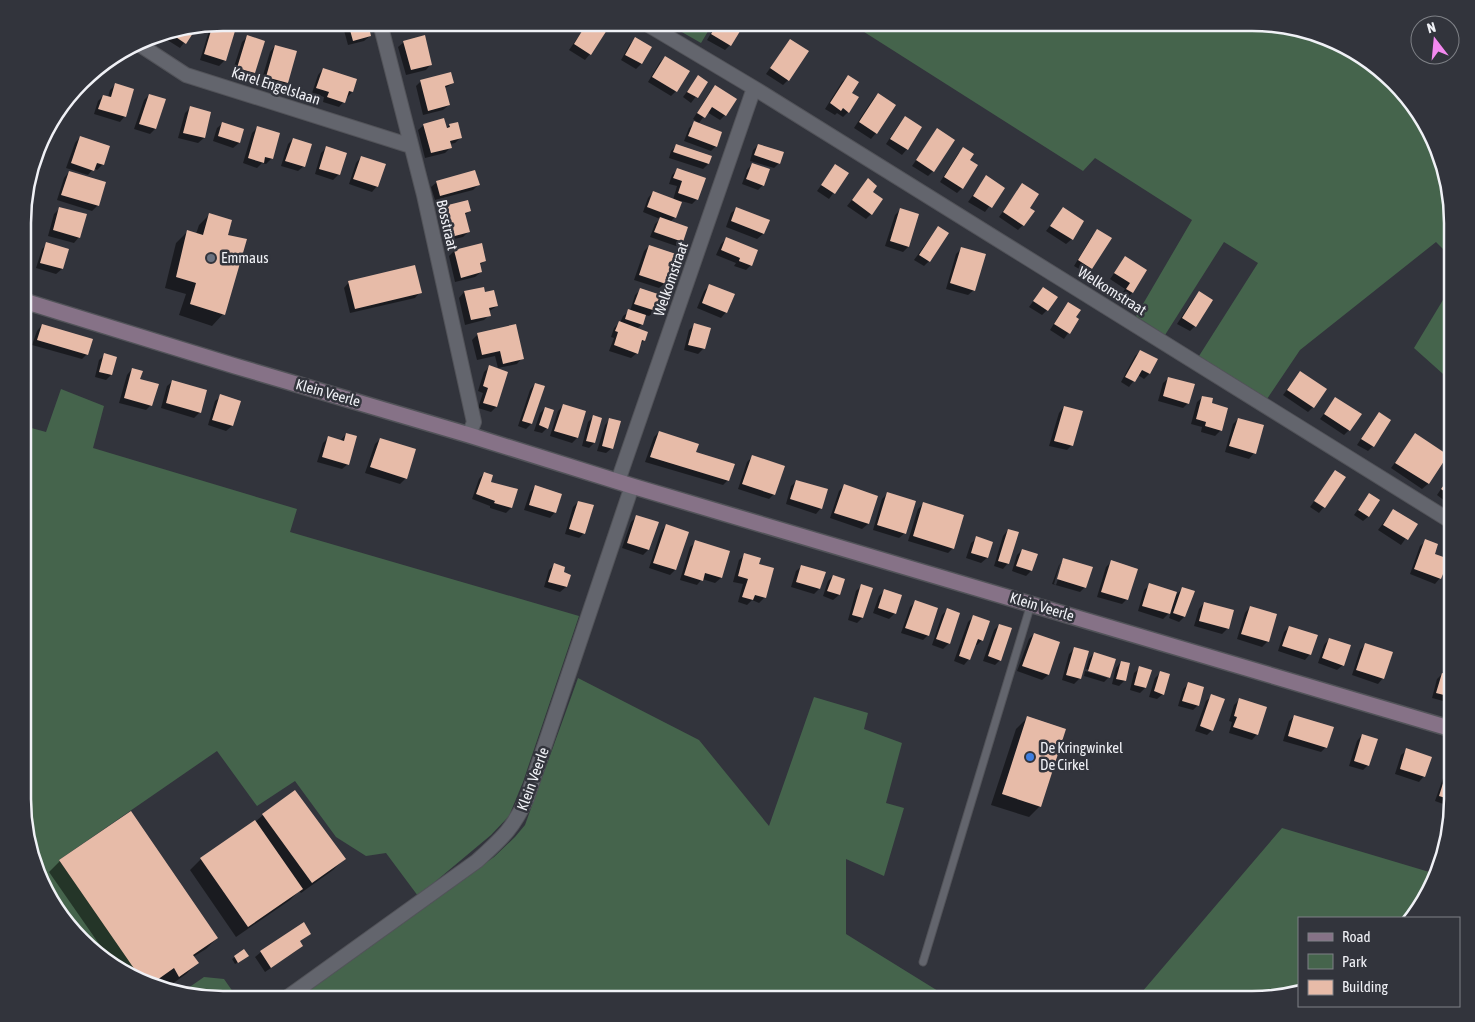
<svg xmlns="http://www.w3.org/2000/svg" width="1475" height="1022" viewBox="0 0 1475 1022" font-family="'Asap Condensed',sans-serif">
  <rect width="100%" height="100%" fill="#32343c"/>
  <!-- green -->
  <path fill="#45644c" d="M666 23H713L701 43Z
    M850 23H1265L1317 33 1374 64 1432 134 1452 210V258L1436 242 1300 350 1267 399 1199 356 1258 263 1224 242 1165 335 1136 316 1192 220 1095 158 1083 171Z
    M1452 285V382L1414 348Z
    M61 389 104 406 93 448 297 509 290 532 579 616 523 782 509 816 491 835 418 896 386 853 366 856 336 837 295 781 257 806 217 751 59 860 147 983 101 958 49 899 24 825V426L46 432Z
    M578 678 699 740 769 826 814 697 868 713 864 729 902 743 886 803 904 808 884 876 846 859V934L951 999H293L494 857 515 837 525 825Z
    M1282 828 1436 874 1413 918H1299V989L1252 999H1136Z
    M204 977 224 979 238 999H210L181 993Z"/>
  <!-- shadow -->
  <path fill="#0007" fill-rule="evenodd" d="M342 23H366L370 36 364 41 348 45Z
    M392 23H418L414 27 395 32Z
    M545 23H568L561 31Z
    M588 23H594L606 30 590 54 585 60 569 50Z
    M717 23H743L730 45 725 50 707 40Z
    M214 25 225 60 219 66 200 60 209 31Z
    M191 29 193 31 180 48 161 36Z
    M247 37 254 73 249 78 232 73 242 42Z
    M635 39 650 47 641 64 636 69 621 60 630 44Z
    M790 40 788 80 783 85 766 74Z
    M404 42 431 64 426 70 406 75 398 47Z
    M275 46 287 82 281 88 261 82 270 52Z
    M665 57 676 91 671 96 648 82 660 62Z
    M323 69 352 92 339 107 323 102 324 97 312 93 318 75Z
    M848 76 851 93 848 112 843 117 837 113 835 115 825 109 842 82Z
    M698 77 707 82 691 103 683 97Z
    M421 81 453 83 444 89 449 105 443 110 423 115 416 86Z
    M115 85 125 116 120 122 94 114 98 101 103 96 108 97 110 90Z
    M715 87 725 115 720 120 707 112 699 123 693 119 710 92Z
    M878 94 876 133 871 139 854 128 873 99Z
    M149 95 155 129 150 134 134 129 144 100Z
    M190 108 204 138 198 143 178 138 185 113Z
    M905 117 907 149 902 155 886 144 900 123Z
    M223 123 243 130 239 143 233 148 213 141 217 128Z
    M694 123 716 146 711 151 684 141 689 128Z
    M424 125 446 129 449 125 461 137 455 143 450 144V148L445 153 425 158 418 130Z
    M257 128 272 158 266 164 262 163 257 168 243 163 252 133Z
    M937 130 933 171 928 176 912 166Z
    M80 137 103 164 97 170 94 168 88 175 66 168 75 143Z
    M293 139 304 166 298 171 281 166 288 144Z
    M677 145 708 164 703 169 669 158 671 151Z
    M758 145 779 163 774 168 750 161 753 150Z
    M326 148 339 174 333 180 315 174 321 153Z
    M963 149 969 160 962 188 957 193 940 182 958 154Z
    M361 157 377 186 372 192 349 184 356 163Z
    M752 164 763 185 758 190 742 184 747 170Z
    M835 166 847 174 829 199 817 191Z
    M677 170 697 199 692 204 681 201 675 217 670 222 682 241 676 246 650 237 655 224 660 219 643 212 648 198 653 192 673 200 677 186 669 184 672 175Z
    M69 172 98 205 92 211 57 200 64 178Z
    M986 177 1003 188 985 212 968 202Z
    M868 180 871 214 866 219 847 206Z
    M437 182 478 185 473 190 435 200 431 187Z
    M1022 185 1028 208 1023 225 1018 230 999 217Z
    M467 202 469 211 464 216 468 232 463 237 446 241 439 212 444 207Z
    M60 208 79 237 74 243 48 236 54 214Z
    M737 208 768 220 763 234 757 239 726 227 731 213Z
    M1063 209 1072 239 1066 244 1046 231Z
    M900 210 908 247 903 252 885 246 895 215Z
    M210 214 226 235 223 314 212 326 179 315 186 294 165 288 176 243 188 231 196 234 199 225Z
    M938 227 929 261 924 266 914 260Z
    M1097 231 1091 268 1086 273 1074 266 1092 236Z
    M726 239 751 265 746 270 734 266 736 263 716 255 721 244Z
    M47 244 68 250 62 269 56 274 36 268 42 249Z
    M649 246 665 283 659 288 634 280 644 251Z
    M962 248 974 290 968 295 946 289 956 254Z
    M454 251 485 260 479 266 481 272 475 277 455 282 449 256Z
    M1125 258 1146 271 1132 293 1127 298 1121 295 1125 289 1110 279Z
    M349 282 420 292 415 298 350 313 344 288Z
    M709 286 726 312 721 318 697 308 704 291Z
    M1043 288 1047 310 1042 315 1029 307Z
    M640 290 660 296 655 311 649 316 645 315 642 324 637 329 644 340 640 345 637 353 631 358 609 351 614 338 611 337 614 328 619 323H620L623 316 630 311 635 295Z
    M464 292 484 294 497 306 488 312 489 315 484 320 465 325 459 298Z
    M1199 293 1195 326 1190 331 1177 324 1194 298Z
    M1068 304 1075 318 1078 319 1064 339 1050 330 1063 309Z
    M42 325 87 354 82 359 32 345 37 331Z
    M695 325 703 349 698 354 684 350 689 330Z
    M478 334 522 358 517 364 498 368 495 356 477 360 472 340Z
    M1140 351 1149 374 1144 379 1138 375 1129 387 1121 382 1135 356Z
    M105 355 111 375 106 380 95 377 99 360Z
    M489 367 507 373 496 407 491 412 478 408 483 393 478 391 484 372Z
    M132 369 151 405 146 410 119 403 127 375Z
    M1300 372 1313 407 1308 412 1283 395Z
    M1169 378 1188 403 1183 408 1158 401 1163 383Z
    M173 381 200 412 194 418 161 408 167 386Z
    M535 384 531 424 526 429 518 426 530 390Z
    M221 396 239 402 232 426 226 431 208 425 215 401Z
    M1203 397 1210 404 1221 430 1215 436 1201 432 1202 427 1191 424 1197 402Z
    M1336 398 1349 430 1344 435 1320 419Z
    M563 406 577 438 572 443 550 436 558 411Z
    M1064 407 1072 445 1067 450 1049 446 1059 413Z
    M545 408 547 428 542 433 534 431 540 413Z
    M1379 413 1373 446 1368 451 1357 445 1374 419Z
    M594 416V443L589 448 582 446 588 422Z
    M610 419 612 448 606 453 597 451 605 425Z
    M1238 419 1254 453 1249 459 1225 452 1233 424Z
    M659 432 694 453 728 480 723 485 645 462 654 437Z
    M346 434 348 464 342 469 317 462 323 443 328 438 340 441Z
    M1415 435 1446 455 1428 484 1422 489 1391 468Z
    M380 439 406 478 400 484 365 473 375 444Z
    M753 456 774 494 769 499 738 489 747 462Z
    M1452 467V501L1449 504 1437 495 1447 480 1444 479Z
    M1335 472 1324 507 1319 513 1310 507Z
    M484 473 511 508 506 513 490 508V506L472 499 479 479Z
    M797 481 821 508 816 514 786 504 791 486Z
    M844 486 877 496 868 524 862 529 830 518 839 491Z
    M535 487 555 512 550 518 524 510 530 492Z
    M888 493 905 533 899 538 873 530 882 499Z
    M1369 494V516L1363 521 1354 515Z
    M578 502 584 533 579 538 565 534 573 507Z
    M923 504 953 548 948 553 908 541 918 509Z
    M1393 510 1416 524 1401 545 1378 530Z
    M637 516 648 550 643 555 622 548 631 522Z
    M666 526 675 570 670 575 649 568 661 531Z
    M1008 530V563L1003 569 994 566 1003 536Z
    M977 538 992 542 987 558 981 563 966 558 971 543Z
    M1426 541 1433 555 1440 578 1435 584 1410 574 1420 546Z
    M696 542 729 552 721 578 715 583 702 579 697 585 680 580 690 547Z
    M1022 550 1031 571 1026 576 1012 571 1017 555Z
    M745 555 765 597 759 603 752 600 747 605 738 602 743 584 733 582 739 560Z
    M1064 560 1085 587 1080 592 1052 584 1059 565ZM1060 564H1063L1056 585 1054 584Z
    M1111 562 1127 599 1122 604 1097 597 1106 567Z
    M554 565 562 573 569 576 566 587 560 592 544 587 549 570Z
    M802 566 819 589 814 594 791 587 796 571Z
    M833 576 839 595 833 600 823 596 828 581Z
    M862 585V618L857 623 848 620 856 591Z
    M1150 585 1174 597 1183 588 1184 617 1179 622 1169 618 1172 610 1163 619 1138 611 1144 590Z
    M1452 590V602L1448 601Z
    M884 591 895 613 889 619 873 613 879 596Z
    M915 602 928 635 923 640 901 633 910 607Z
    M1204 603 1228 628 1222 634 1194 626 1199 609Z
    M1250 607 1268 641 1262 647 1237 639 1245 613Z
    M947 610 949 643 943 649 932 645 942 615Z
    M973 617 982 640 977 645 974 644 969 659 964 665 954 661 968 622Z
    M999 625 1000 660 995 665 983 661 994 630Z
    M1289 627 1310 654 1305 660 1278 651 1284 632Z
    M1034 634 1048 675 1042 680 1017 671 1029 639Z
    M1329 639 1343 665 1337 670 1318 663 1324 645Z
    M1365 645 1383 678 1378 684 1352 675 1360 650Z
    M1075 648 1080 678 1074 684 1062 680 1069 654Z
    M1094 653 1109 677 1104 682 1084 676 1085 671 1108 678V676L1086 669 1089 659Z
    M1121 662 1125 680 1119 686 1112 684 1116 668Z
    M1140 668 1145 688 1140 693 1130 690 1134 673Z
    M1161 672 1163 694 1157 699 1149 697 1155 678Z
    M1442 674 1452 677V697L1447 702 1432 698 1437 679Z
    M1188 684 1198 705 1193 710 1178 706 1183 689Z
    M1212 696V730L1207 735 1195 731 1206 701Z
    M1240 699 1257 734 1252 740 1229 733 1232 722 1229 721 1234 705Z
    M1295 716 1326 747 1321 752 1283 741 1289 721Z
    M1027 718 1040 806 1029 817 991 805 1016 729Z
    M1362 735 1368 765 1363 770 1349 766 1357 741Z
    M1407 750 1424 776 1419 782 1395 774 1401 755Z
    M1452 761V796L1446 805 1435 801 1447 767Z
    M263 815 344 859 333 870 301 893 299 891 290 900 236 937 190 870 201 859 255 822Z
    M60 861 217 938 206 949 193 957 197 963 186 974 168 987 162 979 152 985 113 964 49 872Z
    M303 924 310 934 299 942 302 946 296 951 265 972 255 957 261 952Z
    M244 951 245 958 235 964 232 959Z"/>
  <!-- building -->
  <path fill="#e7bba8" d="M348 23H368L371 36 353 41Z
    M399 23H416L400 27Z
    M587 23H596L607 30 591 55 574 44Z
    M718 23H745L731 46 711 34Z
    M213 24 235 31 226 61 204 54Z
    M192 29 195 30 186 44 170 33Z
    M247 35 265 41 255 73 237 68Z
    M425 35 432 65 411 70 403 41Z
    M635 37 652 47 642 64 625 55Z
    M790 39 809 51 789 81 770 68Z
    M275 45 297 51 288 83 266 77Z
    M665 56 690 71 677 92 652 77Z
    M323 68 357 79 353 92 349 91 345 103 327 97 329 92 316 88Z
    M451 72 454 83 445 86 450 105 428 111 420 80Z
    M698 75 708 82 698 98 687 92Z
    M848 75 859 82 852 93 859 97 849 113 843 108 841 111 830 103Z
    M115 83 134 89 126 117 98 109 103 95 111 97Z
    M715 85 737 99 726 116 712 107 705 118 697 113Z
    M878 93 896 105 877 134 859 122Z
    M149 94 166 99 156 129 139 124Z
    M190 106 211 112 205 138 183 133Z
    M905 116 922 127 908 150 890 139Z
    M444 118 447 128 450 127 449 124 458 122 462 138 450 141 452 148 431 153 423 124Z
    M694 121 722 132 717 147 688 136Z
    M222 122 244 129 240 143 218 136Z
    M257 126 280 133 273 159 265 157 264 163 248 158Z
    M937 128 955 140 934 172 916 160Z
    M80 136 110 146 104 165 97 163 94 171 71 163Z
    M293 138 312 144 305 167 285 161Z
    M676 144 712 156 709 164 673 152Z
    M758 144 784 152 780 164 754 155Z
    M326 146 347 153 340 175 319 169Z
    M963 147 974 154 970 160 978 165 963 189 944 177Z
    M361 156 386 164 378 187 353 179Z
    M752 163 770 169 764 186 746 179Z
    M835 164 849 173 835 194 821 185Z
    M677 168 706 178 698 200 678 193 682 181 673 178Z
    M475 170 480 185 440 196 436 181Z
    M69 171 106 182 99 206 61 195Z
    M986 175 1005 188 992 208 973 196Z
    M868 178 877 186 873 192 883 199 872 215 852 200Z
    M1022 183 1039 194 1030 208 1035 211 1024 226 1003 212Z
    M653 191 682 202 676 218 647 207Z
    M468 200 471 211 465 213 470 232 451 237 444 206Z
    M59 207 87 214 80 238 53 230Z
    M736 207 770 220 764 234 731 221Z
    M1063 207 1084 221 1073 240 1050 226Z
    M900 208 919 214 909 247 890 241Z
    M209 213 232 220 228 235 247 239 225 315 190 304 196 283 176 277 187 230 203 235Z
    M660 217 688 227 683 242 654 232Z
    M938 226 949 233 930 262 919 255Z
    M1097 229 1112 238 1092 269 1078 260Z
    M726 237 758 250 752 266 739 261 740 258 721 250Z
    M46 242 69 249 63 269 40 263Z
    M482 243 486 261 480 263 482 272 461 278 454 250Z
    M649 245 676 254 666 284 639 275Z
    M961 247 986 254 975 291 950 283Z
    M1125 256 1147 270 1133 293 1126 289 1130 283 1114 273Z
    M415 265 422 293 355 309 348 281Z
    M709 284 735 294 727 313 702 303Z
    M484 287 485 292 494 290 498 306 489 308 491 316 471 320 464 291Z
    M1043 287 1058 297 1048 311 1033 301Z
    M640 288 661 295 656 311 634 304Z
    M1199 291 1213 300 1196 327 1182 318Z
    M1068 302 1081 310 1076 317 1079 319 1070 334 1054 324Z
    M628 309 646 315 643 325 625 319Z
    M619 321 648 332 645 341 642 340 638 354 614 345 618 332 615 331Z
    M694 323 711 328 705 349 688 345Z
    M42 324 93 339 88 355 37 340Z
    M516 324 524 359 503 364 500 351 482 355 477 333Z
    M1140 350 1158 359 1150 374 1142 370 1135 382 1125 377Z
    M104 353 117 357 112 375 99 372Z
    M489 365 508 372 497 407 483 403 488 388 483 386Z
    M132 368 143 371 140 379 159 384 152 406 124 398Z
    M1300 371 1327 389 1314 408 1287 390Z
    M1168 377 1195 384 1189 404 1163 396Z
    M172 380 207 390 201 413 166 403Z
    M535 383 545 386 532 424 522 421Z
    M220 394 241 401 233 426 212 420Z
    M1202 396 1213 398 1212 403 1228 408 1222 431 1205 426 1206 422 1196 419Z
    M1335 397 1362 414 1350 431 1324 414Z
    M563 404 586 411 578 438 554 431Z
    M1064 406 1083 411 1073 446 1054 441Z
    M545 407 554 410 548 429 539 425Z
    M1379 412 1391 420 1374 447 1361 439Z
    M593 415 602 418 595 443 586 441Z
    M609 418 621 421 613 449 602 446Z
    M1238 418 1264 425 1256 454 1229 446Z
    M659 431 699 444 696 452 735 464 729 481 650 457Z
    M346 433 357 436 349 465 322 457 328 436 344 441Z
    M1415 433 1448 455 1429 484 1395 463Z
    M380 438 416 449 407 479 370 467Z
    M752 455 785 466 775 495 742 484Z
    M1452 468V497L1441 489 1451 475 1448 473Z
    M1335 470 1346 477 1325 508 1314 501Z
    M484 472 493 475 491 482 518 489 512 508 494 503 495 501 476 494Z
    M796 480 828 489 822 509 790 499Z
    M844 484 878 496 869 524 834 513Z
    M535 485 562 494 556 513 529 505Z
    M887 492 916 501 906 534 877 525Z
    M1369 493 1380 500 1369 517 1358 510Z
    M578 501 594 505 585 534 569 529Z
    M923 502 964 515 954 549 913 536Z
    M1393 509 1418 524 1408 540 1383 525Z
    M636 515 659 522 649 550 627 543Z
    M666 524 689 532 676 570 653 563Z
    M1008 529 1019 532 1009 564 998 561Z
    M976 536 993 542 988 558 971 553Z
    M1425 539 1438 544 1435 554 1449 559 1441 579 1414 569Z
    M695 540 730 551 722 578 705 573 703 581 684 575Z
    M1022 549 1038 554 1032 571 1016 566Z
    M744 553 761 558 759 564 774 568 766 598 755 595 753 600 742 597 748 579 738 576Z
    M1063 558 1093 567 1086 588 1057 579Z
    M1111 560 1138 569 1128 600 1101 592Z
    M554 563 565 567 564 572 571 575 567 587 548 582Z
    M801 565 826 572 820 589 796 582Z
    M833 575 845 579 840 595 827 591Z
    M1149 583 1177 592 1170 614 1142 606Z
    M861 584 873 588 863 618 852 615Z
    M1182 587 1195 591 1185 617 1173 613Z
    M884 589 902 595 896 614 878 608Z
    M915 600 938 608 929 636 905 628Z
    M1204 602 1234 610 1229 629 1199 621Z
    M1250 606 1277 614 1269 642 1241 634Z
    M947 608 960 613 950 644 936 639Z
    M973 615 990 621 983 641 978 639 970 660 959 656Z
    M999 624 1012 628 1001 661 988 656Z
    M1289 626 1318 635 1311 655 1282 646Z
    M1034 633 1060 642 1049 675 1022 666Z
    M1329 638 1351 645 1344 666 1322 658Z
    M1365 643 1393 652 1384 679 1356 670Z
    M1074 647 1089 651 1081 679 1066 675Z
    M1094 652 1116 659 1110 678 1088 671Z
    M1121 661 1130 663 1126 681 1116 679Z
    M1139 666 1152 670 1146 688 1134 685Z
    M1160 671 1170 674 1164 695 1154 691Z
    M1442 673 1452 676V697L1436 693Z
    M1188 682 1204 687 1199 706 1182 701Z
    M1211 694 1225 699 1213 731 1200 726Z
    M1239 698 1267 707 1258 735 1233 727 1237 717 1234 716Z
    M1294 715 1334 727 1327 748 1288 736Z
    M1027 716 1066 729 1041 807 1002 794Z
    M1362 734 1378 739 1369 766 1354 761Z
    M1406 748 1432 757 1425 777 1400 769Z
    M1452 761V800L1439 796 1445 777 1446 778Z
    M295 790 346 859 312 883 262 814Z
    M131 811 218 938 193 955 199 963 179 977 174 968 150 985 142 980 59 860Z
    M255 820 303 889 248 927 200 858Z
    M304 922 311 934 300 941 303 946 271 968 260 951Z
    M244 949 249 956 238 963 234 956Z"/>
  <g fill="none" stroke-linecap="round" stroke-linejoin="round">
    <defs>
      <path id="service" d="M923 962 1031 604"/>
      <path id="minor" d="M380 23 424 195 474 422 469 435
        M645 23 754 88 1452 522
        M137 43 186 75 411 146
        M83 82 98 68
        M618 481 754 88
        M285 999 477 861C502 838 513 829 527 798L632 486"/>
      <path id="secondary" d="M24 301 235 366 469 435 632 486 1452 729"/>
    </defs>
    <!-- service casing -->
    <use href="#service" stroke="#525359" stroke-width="9"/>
    <!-- minor casing -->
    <use href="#minor" stroke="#525359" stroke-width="16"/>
    <!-- secondary casing -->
    <use href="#secondary" stroke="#525359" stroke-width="18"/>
    <!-- service -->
    <use href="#service" stroke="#63656d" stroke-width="7"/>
    <!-- minor -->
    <use href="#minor" stroke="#63656d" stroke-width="14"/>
    <!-- secondary -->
    <use href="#secondary" stroke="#867287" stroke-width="15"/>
  </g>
  <!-- markers -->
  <circle fill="#6b7280" stroke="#32343c" stroke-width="2" cx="211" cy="258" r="5"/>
  <circle fill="#3f7fe0" stroke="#32343c" stroke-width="2" cx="1030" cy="757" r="5"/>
  <g text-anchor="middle" stroke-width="5" stroke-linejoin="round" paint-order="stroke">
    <!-- street labels -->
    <g font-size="15" fill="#f0f1f6" stroke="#32343c">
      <text transform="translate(276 86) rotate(18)" y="5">Karel Engelslaan</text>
      <text transform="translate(447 225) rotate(77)" y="5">Bosstraat</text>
      <text transform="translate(671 279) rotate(-71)" y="5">Welkomstraat</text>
      <text transform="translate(1112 291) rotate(32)" y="5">Welkomstraat</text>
      <text transform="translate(328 393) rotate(16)" y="5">Klein Veerle</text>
      <text transform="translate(1042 607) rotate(17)" y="5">Klein Veerle</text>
      <text transform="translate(533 779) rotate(-70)" y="5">Klein Veerle</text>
    </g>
    <!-- poi labels -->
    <g font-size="15" fill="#f0f1f6" stroke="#32343c" text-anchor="start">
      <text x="221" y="263">Emmaus</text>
      <text x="1040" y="753">De Kringwinkel<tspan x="1040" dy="17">De Cirkel</tspan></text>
    </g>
  </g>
  <!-- crop -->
  <path d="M0 0H1475V1022H0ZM223 31H1252A192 192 0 0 1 1444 223V799A192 192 0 0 1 1252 991H223A192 192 0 0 1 31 799V223A192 192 0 0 1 223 31Z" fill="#32343c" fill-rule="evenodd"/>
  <path fill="none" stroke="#f0f1f6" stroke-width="2.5" d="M223 31H1252A192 192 0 0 1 1444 223V799A192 192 0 0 1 1252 991H223A192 192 0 0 1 31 799V223A192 192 0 0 1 223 31Z"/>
  <!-- legend -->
  <rect x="1298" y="917" width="162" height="90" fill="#32343c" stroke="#7e8086"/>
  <rect x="1308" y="933" width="25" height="8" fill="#867287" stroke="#7e8086"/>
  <text x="1342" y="942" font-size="15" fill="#f0f1f6">Road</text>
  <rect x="1308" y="954" width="25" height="15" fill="#45644c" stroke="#7e8086"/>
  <text x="1342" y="967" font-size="15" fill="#f0f1f6">Park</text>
  <rect x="1308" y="980" width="25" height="15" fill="#e7bba8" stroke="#7e8086"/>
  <text x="1342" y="992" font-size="15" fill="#f0f1f6">Building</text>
  <!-- north arrow -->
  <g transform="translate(1435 40) rotate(344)"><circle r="24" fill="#32343c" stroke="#7e8086"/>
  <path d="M0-4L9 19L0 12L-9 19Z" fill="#f489f0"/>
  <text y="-8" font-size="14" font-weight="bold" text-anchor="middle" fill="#f0f1f6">N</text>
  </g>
</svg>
